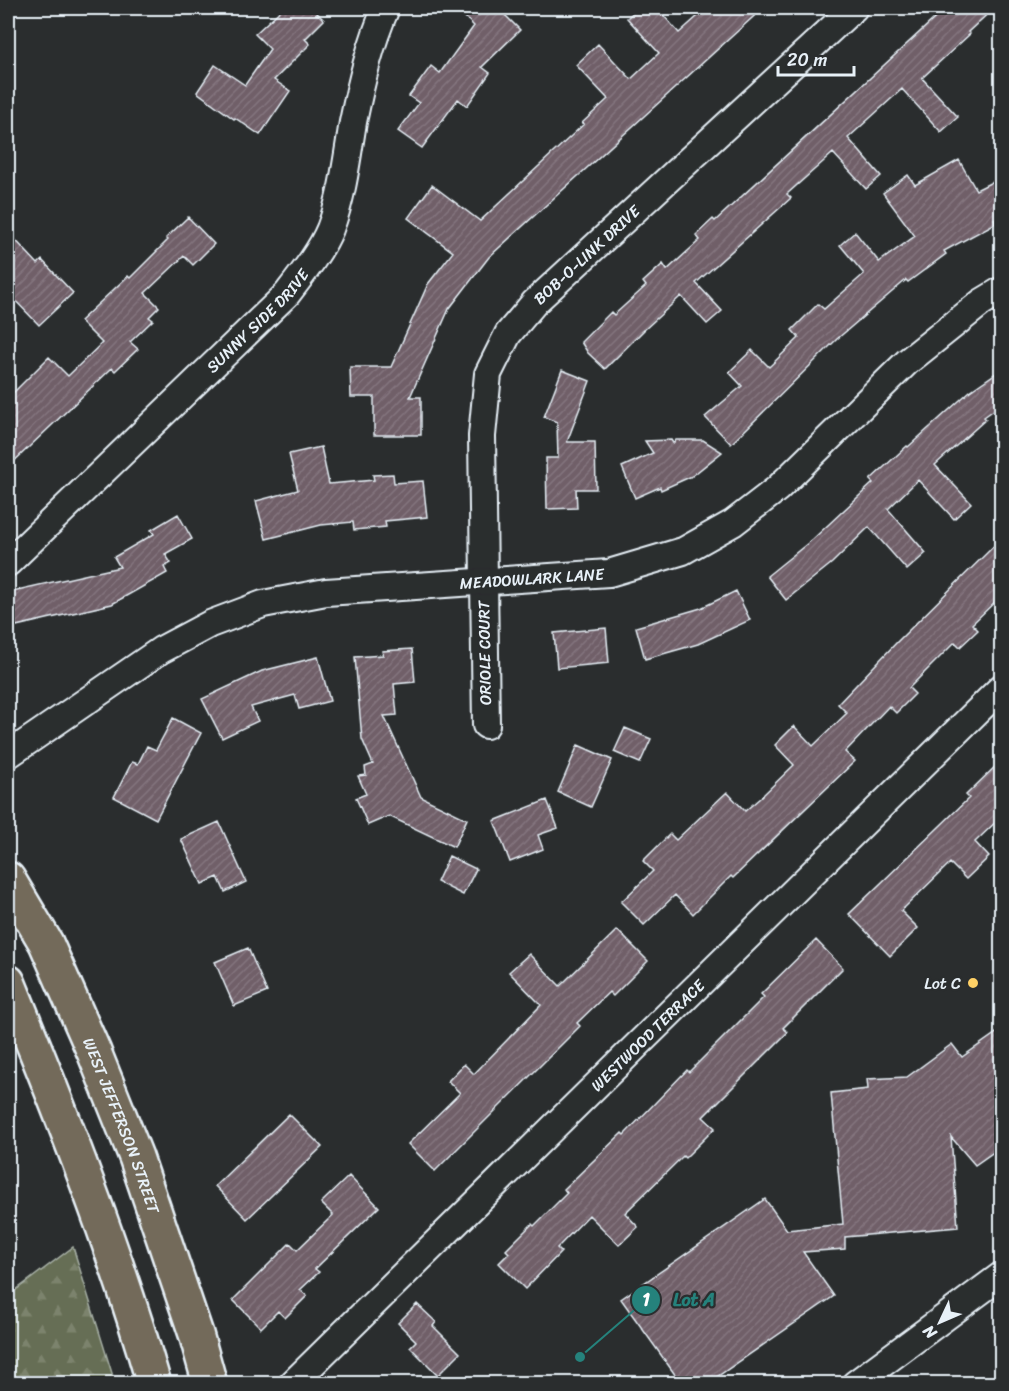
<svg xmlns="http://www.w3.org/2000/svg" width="1009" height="1391" viewBox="0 0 1009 1391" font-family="Sriracha,sans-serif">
  <defs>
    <pattern id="forest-firs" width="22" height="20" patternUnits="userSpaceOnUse" patternTransform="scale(1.5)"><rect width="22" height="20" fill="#666e54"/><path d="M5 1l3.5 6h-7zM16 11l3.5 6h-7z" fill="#7c836d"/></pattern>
    <pattern id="building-hatch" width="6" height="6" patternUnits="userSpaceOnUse" patternTransform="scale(1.5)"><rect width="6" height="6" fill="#6f5e68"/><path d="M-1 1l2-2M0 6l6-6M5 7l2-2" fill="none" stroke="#84767e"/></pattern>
  </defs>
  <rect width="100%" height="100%" fill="#2a2d2e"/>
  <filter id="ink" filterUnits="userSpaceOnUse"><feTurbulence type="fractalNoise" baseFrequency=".0167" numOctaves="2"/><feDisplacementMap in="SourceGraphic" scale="12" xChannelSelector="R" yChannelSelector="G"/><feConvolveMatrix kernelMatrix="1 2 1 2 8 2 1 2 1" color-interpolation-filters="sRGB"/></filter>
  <g filter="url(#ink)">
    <!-- forest -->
    <path fill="url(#forest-firs)" stroke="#a7b0a6" stroke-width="1.5" d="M73 1247 115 1383H8V1296Z"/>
    <!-- building -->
    <path fill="url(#building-hatch)" stroke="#e8f1f8" stroke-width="1.5" d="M283 8H312L324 20 305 39 310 44 274 80 290 91 260 135 235 118 234 119 197 92 215 65 245 85 270 49 255 34Z
      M456 8H498L520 30 482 67 490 73 467 106 458 99 422 148 398 131 419 103 409 96 431 66 440 73 474 26Z
      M638 8H657L679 33 707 8H763L489 257 449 309 410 397H421V435H374V397H351L350 367H391L428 284 453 252 408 218 432 185 480 221 584 124 582 123 608 99 576 65 598 44 631 79 659 53 627 18Z
      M946 8H994L968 32 970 34 922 78 958 117 941 132 902 89 848 138 881 176 866 189 833 153 787 194 791 198 696 283 722 311 707 324 681 296 644 330 605 369 588 353 581 342 611 312 614 315 646 286 643 282 663 264 667 270 700 240 696 235 713 219 715 221Z
      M959 160 976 190 1002 177V214L994 219 996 223 944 251 946 254 908 282 906 280 837 339 731 444 705 417 742 386 729 372 752 350 769 367 799 338 792 330 818 304 824 309 864 274 840 245 855 232 879 262 915 236 883 193 908 175 915 185Z
      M188 217 214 244 193 265 184 256 145 293 159 307 149 317 153 320 130 342 138 349 115 371 112 368 8 467V398L49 357 68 376 102 343 80 321 128 276 130 278 168 240 166 238Z
      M8 232 38 264 42 260 73 293 39 325 8 293Z
      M1002 369V404L984 417 986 419 935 465 971 503 954 519 918 480 888 509 926 553 907 570 869 527 832 563 786 600 767 576 813 539 873 483 870 480 907 446 908 447 970 391Z
      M562 370 590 381 567 442H595L596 489H576L577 508 547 509 546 458H558L557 422 544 417Z
      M671 440 673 443 676 440H703L722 452 692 476 661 490 660 487 635 498 622 467 653 453 645 441Z
      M321 447 329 484 374 480 373 475 393 474 394 483 423 481 427 517 385 521 386 527 354 530 353 522 321 525 266 539 256 501 298 490 289 454Z
      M178 514 192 539 165 554 171 563 164 567 167 573 112 604 16 626 8 592 120 567 114 557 154 534 151 530Z
      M1002 538V595L972 624 978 630 960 647 955 642 909 688 915 694 896 713 889 706 845 752 855 761 733 878 731 876 693 914 675 895 644 925 621 902 653 871 643 861 670 834 676 840 727 792 745 811 760 798 794 765 775 745 794 726 813 746 847 713 838 704 897 642Z
      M736 591 750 620 698 644 645 659 636 627 701 608Z
      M606 628 609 663 557 668 554 633Z
      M412 649 415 682 394 684 397 715 384 716 421 797 467 819 454 847 389 816 368 825 356 798 366 794 358 776 366 775 365 767 373 764 362 739 355 657 383 655 382 651Z
      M318 657 330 701 299 709 295 695 251 707 258 721 222 738 202 699 262 671Z
      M173 718 201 733 156 819 114 797 132 762 138 764 147 746 156 750Z
      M625 728 651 739 640 763 614 752Z
      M578 745 612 760 591 807 558 792Z
      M1002 760V816L975 842 989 857 966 879 950 863 901 911 918 928 890 956 849 914 969 798 966 795Z
      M547 800 558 828 538 835 543 849 510 862 494 821Z
      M219 822 246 882 225 892 218 877 202 884 181 839Z
      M449 856 476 869 463 895 437 882Z
      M617 930 648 961 613 996 609 992 577 1023 580 1026 435 1171 408 1144 460 1093 448 1081 464 1064 474 1074 541 1005 509 972 529 954 560 986Z
      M816 940 843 968 783 1028 788 1032 703 1117 715 1128 685 1158 683 1156 625 1213 638 1227 619 1245 589 1215 557 1248 561 1252 525 1289 499 1263 509 1253 506 1250 532 1224 534 1226 567 1193 564 1189 622 1133 624 1135 687 1070 689 1072 764 997 761 994Z
      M248 948 267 992 234 1006 215 962Z
      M1002 1029V1146L975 1165 951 1137 958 1227 845 1237V1249L803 1252 834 1296 708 1383H681L621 1299 765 1199 787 1230 843 1224 831 1093 868 1089 867 1079 907 1077 952 1044 962 1057Z
      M289 1114 322 1147 247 1219 215 1186Z
      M349 1176 379 1207 315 1269 319 1272 300 1290 307 1296 285 1318 278 1311 261 1328 233 1300 290 1243 297 1250 333 1215 321 1203Z
      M417 1304 436 1322 433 1326 460 1353 438 1375 410 1347 416 1341 398 1323Z"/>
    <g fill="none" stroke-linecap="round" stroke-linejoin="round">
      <defs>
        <g id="minor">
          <path id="s1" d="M8 563 287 294C301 276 321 251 330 229 343 195 347 158 353 122 361 83 370 44 386 8"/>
          <path id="s2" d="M486 725 482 436 488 374 508 334 535 302 854 8"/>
          <path id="s3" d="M8 755 161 650 210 624 263 604 326 592 609 573 683 551 733 523 777 489 907 362 982 302 1002 290"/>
          <path id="s4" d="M292 1384 1002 687"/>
          <path d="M855 1384 1002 1275"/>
        </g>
        <g id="major">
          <path id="s5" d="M8 879 46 943 94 1052 136 1157 196 1334 210 1384"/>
          <path d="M8 982C62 1114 114 1246 154 1384"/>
        </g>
      </defs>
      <!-- minor casing -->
      <use href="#minor" stroke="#e8f1f8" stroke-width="30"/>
      <!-- major casing -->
      <use href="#major" stroke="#e8f1f8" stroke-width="38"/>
      <!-- minor -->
      <use href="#minor" stroke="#2a2d2e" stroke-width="26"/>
      <!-- major -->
      <use href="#major" stroke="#736b5a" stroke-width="33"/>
    </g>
  </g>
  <!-- markers -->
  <circle fill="#ffd166" stroke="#2a2d2e" stroke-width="2" cx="973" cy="983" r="6"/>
  <g text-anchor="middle" stroke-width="4.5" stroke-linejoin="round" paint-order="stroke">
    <!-- street labels -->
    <g font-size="16" fill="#e8f1f8" stroke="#2a2d2e">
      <text dy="6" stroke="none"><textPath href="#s2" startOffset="508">BOB-O-LINK DRIVE</textPath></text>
      <text dy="6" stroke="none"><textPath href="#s1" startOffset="348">SUNNY SIDE DRIVE</textPath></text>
      <text dy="6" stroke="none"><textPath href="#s3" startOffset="568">MEADOWLARK LANE</textPath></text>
      <text transform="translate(484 653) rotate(-91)" y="6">ORIOLE COURT</text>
      <text dy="6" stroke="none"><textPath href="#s4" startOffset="498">WESTWOOD TERRACE</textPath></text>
      <text dy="6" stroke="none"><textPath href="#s5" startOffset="272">WEST JEFFERSON STREET</textPath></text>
    </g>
    <!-- poi labels -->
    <g font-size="16" fill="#e8f1f8" stroke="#2a2d2e" text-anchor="end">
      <text x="961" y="989">Lot C</text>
    </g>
  </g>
  <!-- callouts -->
  <path fill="none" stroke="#25827c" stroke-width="2" d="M580 1357L646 1300"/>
  <g fill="#25827c" stroke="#2a2d2e" stroke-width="2">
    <circle cx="580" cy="1357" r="6"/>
    <circle cx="646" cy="1300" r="15"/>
  </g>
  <g font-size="18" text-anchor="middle" font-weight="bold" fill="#fff">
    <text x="646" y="1306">1</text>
  </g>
  <g font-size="18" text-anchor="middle" font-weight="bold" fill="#25827c" stroke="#2a2d2e" stroke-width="4.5" stroke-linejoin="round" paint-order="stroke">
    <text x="694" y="1306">Lot A</text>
  </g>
  <!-- margin -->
  <rect width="1009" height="1391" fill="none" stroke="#2a2d2e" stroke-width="30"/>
  <rect x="15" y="15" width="979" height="1361" fill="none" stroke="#e8f1f8" stroke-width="2" filter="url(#ink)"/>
  <!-- north arrow -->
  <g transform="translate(940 1322) rotate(226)" stroke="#2a2d2e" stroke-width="4.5" paint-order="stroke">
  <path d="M0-4.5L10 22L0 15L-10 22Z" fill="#e8f1f8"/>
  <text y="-9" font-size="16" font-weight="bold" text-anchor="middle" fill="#e8f1f8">N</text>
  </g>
  <!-- scale -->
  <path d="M778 66v9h76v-9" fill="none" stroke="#e8f1f8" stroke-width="3"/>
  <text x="787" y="66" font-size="18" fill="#e8f1f8" stroke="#2a2d2e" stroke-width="4.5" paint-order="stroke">20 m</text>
</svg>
